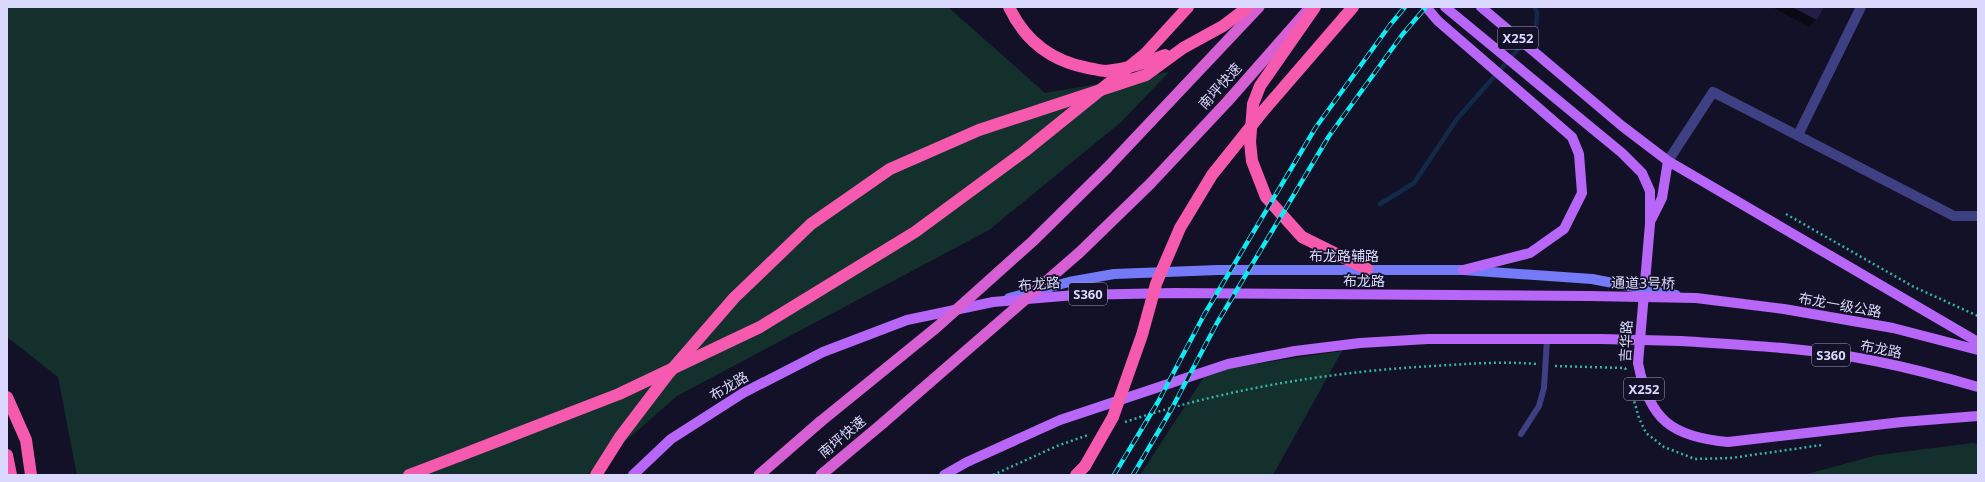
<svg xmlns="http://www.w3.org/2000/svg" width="1985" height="482" viewBox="0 0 1985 482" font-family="'Noto Sans','Noto Sans SC',sans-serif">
  <rect width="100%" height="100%" fill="#131127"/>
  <!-- green -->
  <path fill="#14302d" d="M7 7H948L1045 93 1169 72 1121 122 989 230 677 396 587 475H77L58 377 7 337Z
    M1342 351 1273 475H1140L1208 371Z
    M1973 443 1978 444V475H1803L1878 455Z"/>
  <!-- shadow -->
  <path fill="#0007" d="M1772 7H1823L1816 20 1809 27Z"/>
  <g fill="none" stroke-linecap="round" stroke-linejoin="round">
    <!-- stream -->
    <path stroke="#112a4a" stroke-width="4.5" d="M1380 204 1414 183 1457 119 1536 29 1537 13 1535 7"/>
  </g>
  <!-- building -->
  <path fill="#241e47" d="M1792 7H1824L1817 20Z"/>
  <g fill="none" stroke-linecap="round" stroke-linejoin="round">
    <!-- path -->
    <path stroke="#36b3a3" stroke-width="2.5" stroke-dasharray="2 3" stroke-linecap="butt" d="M1786 214 1914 287 1978 316
      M1555 366 1625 368 1626 370
      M1630 387 1639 418 1646 433 1664 447 1695 459 1731 458 1822 445
      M1125 422C1225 389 1328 372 1433 366 1468 364 1501 361 1536 364
      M993 475 1057 446 1088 435"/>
    <!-- service -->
    <path stroke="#3f4083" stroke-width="6" d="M1521 434 1539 406 1544 388 1547 339"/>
    <!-- minor -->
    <path stroke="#3f4083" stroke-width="10" d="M1798 135 1861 7
      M1668 161 1713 92 1954 216H1978"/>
    <!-- secondary -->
    <path stroke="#757af8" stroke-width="10" d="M1009 298 1069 282 1114 274 1218 270H1463L1592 279"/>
    <!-- primary -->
    <path stroke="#b766f7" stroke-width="10" d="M1426 7 1438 21 1572 137 1579 154 1582 193 1564 229 1530 253 1463 270
      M1445 7 1622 153 1642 173 1650 191V224L1638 363C1649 420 1672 437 1728 442L1902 422 1978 416
      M1481 7 1622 126 1668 161 1978 342
      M1651 220 1662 198 1668 161
      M1696 298 1784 309 1893 328 1978 350
      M1681 341C1745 345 1811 348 1875 361 1910 368 1944 377 1978 387
      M633 475 671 439 743 393 823 352 907 320 993 302 1075 295 1174 293 1589 296
      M944 475 967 462 1060 420 1228 364 1295 351 1360 343 1428 339H1601"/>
    <!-- trunk -->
    <path stroke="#d660d3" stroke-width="11" d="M1107 168 1259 7
      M1150 184 1227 102 1308 10
      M759 475 820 422
      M821 475 883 423"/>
    <!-- motorway -->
    <path stroke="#f65aaf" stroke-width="12" d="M1009 7C1025 41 1052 61 1088 68 1094 69 1100 71 1106 71 1127 69 1146 63 1165 55
      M1315 7 1260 86 1253 104 1250 142 1252 161 1266 197 1302 237 1367 269
      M7 397 26 440 31 475
      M7 455 11 475
      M409 475 459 456
      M596 475 620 437 668 374 734 298 811 224 890 169 979 130 1146 75 1183 48 1223 26 1248 7
      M1076 475 1085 466"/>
    <defs>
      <path id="rail" d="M1114 475 1158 402 1204 315 1316 127 1390 25 1405 7
        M1133 475 1171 410 1217 323 1329 136 1402 35 1426 7"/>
    </defs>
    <!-- rail casing -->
    <use href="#rail" stroke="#0febf2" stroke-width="4.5"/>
    <!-- rail -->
    <use href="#rail" stroke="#131127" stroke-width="3" stroke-dasharray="9" stroke-linecap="butt"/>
    <!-- secondary-bridge -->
    <path stroke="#757af8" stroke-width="10" d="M1592 279 1676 295"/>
    <!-- primary-bridge -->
    <path stroke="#b766f7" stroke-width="10" d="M1589 296 1696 298
      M1601 339 1681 341"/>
    <!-- trunk-bridge -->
    <path stroke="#d660d3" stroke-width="11" d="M820 422 937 327 1033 241 1107 168
      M883 423 1080 252 1150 184"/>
    <!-- motorway-bridge -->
    <path stroke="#f65aaf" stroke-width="12" d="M459 456 619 394 760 327 915 232 1025 151 1145 54 1188 7
      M1085 466 1113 417 1142 335 1156 284 1180 228 1212 175 1264 110 1353 7"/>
  </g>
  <g text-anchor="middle" stroke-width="3.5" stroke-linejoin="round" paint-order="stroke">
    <!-- shield labels -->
    <g fill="#131127" stroke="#9e9dbd" stroke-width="1">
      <rect x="1498" y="27" width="40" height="22" rx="3"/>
      <rect x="1069" y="283" width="38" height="22" rx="3"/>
      <rect x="1812" y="344" width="38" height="22" rx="3"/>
      <rect x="1624" y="378" width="40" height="22" rx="3"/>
    </g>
    <g font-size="13" font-weight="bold" fill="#dad9fd">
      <text x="1518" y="43">X252</text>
      <text x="1088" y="299">S360</text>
      <text x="1831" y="360">S360</text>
      <text x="1644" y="394">X252</text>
    </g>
    <!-- street labels -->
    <g font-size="14" fill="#dad9fd" stroke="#131127">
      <text transform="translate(1220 86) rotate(-48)" y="5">南坪快速</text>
      <text x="1344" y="261">布龙路辅路</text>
      <text x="1364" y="286">布龙路</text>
      <text transform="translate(1643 283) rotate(1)" y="5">通道3号桥</text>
      <text transform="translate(1039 284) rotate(-5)" y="5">布龙路</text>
      <text transform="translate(1840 305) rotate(10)" y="5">布龙一级公路</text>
      <text transform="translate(1626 341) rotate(-87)" y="5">吉华路</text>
      <text transform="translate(1881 349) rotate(11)" y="5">布龙路</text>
      <text transform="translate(729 386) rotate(-31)" y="5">布龙路</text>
      <text transform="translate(842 437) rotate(-40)" y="5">南坪快速</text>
    </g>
  </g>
  <!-- border -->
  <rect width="1985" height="482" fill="none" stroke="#dad9fd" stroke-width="16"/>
</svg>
